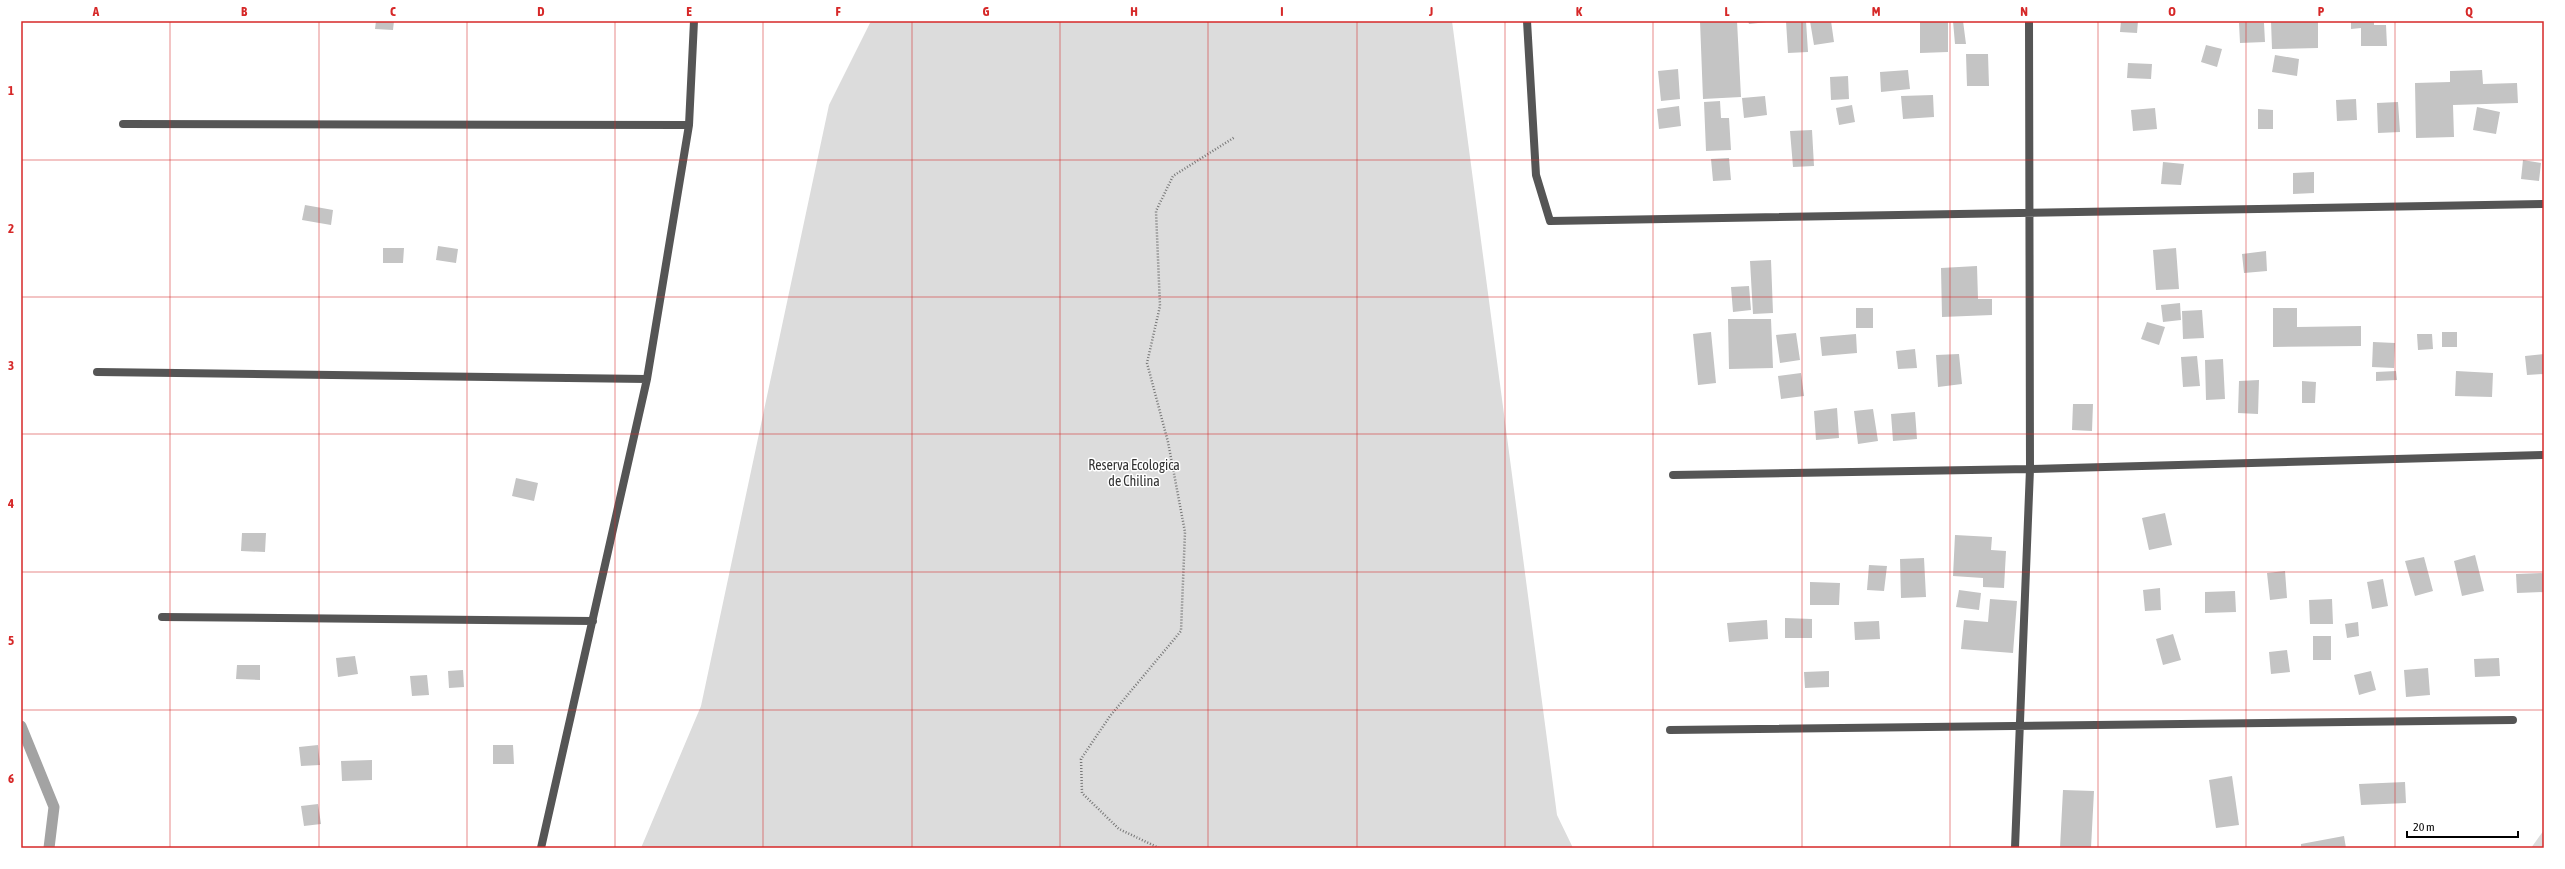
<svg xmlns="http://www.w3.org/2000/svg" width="2565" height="869" viewBox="0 0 2565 869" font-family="'Asap Condensed',sans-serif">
  <rect width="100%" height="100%" fill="#fff"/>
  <!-- park -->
  <path fill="#dcdcdc" d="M871 21H1452L1557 815 1573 848H641L701 706 829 105Z
    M2544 830V848H2531Z"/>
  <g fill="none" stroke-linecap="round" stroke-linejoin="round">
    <!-- stream -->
    <path stroke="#a3a3a3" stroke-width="11" d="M21 726 54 807 49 848"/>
  </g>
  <!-- building -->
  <path fill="#c4c4c4" d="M376 21H394L393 30 375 29Z
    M1700 21H1737L1741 97 1703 99Z
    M1748 21H1767V22L1749 24Z
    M1786 21H1806L1808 52 1788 53Z
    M1810 21H1831L1834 42 1814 45Z
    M1920 21H1948V52L1920 53Z
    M1953 21H1963L1966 44H1955Z
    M2121 21H2138L2137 33 2120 32Z
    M2271 21H2318V48L2272 49Z
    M2351 21H2374V25H2386L2387 46H2361V28L2351 29Z
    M2239 23H2264L2265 42 2240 43Z
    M2206 45 2222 49 2217 67 2201 62Z
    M1966 54H1988L1989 86H1967Z
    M2275 55 2299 59 2297 76 2272 72Z
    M2128 63 2152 64 2151 79 2127 78Z
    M1678 69 1680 99 1661 101 1658 71Z
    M1908 70 1910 89 1881 92 1880 72Z
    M2482 70 2483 84 2517 83 2518 103 2453 105 2454 137 2416 138 2415 83 2450 82V71Z
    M1848 76 1849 99 1831 100 1830 77Z
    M1933 95 1934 117 1903 119 1901 96Z
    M1765 96 1767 115 1744 118 1742 98Z
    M2356 99 2357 120 2337 121 2336 100Z
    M1720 101 1721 118H1729L1731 150 1706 151 1704 102Z
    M2398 102 2400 132 2378 133 2377 103Z
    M1852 105 1855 122 1839 125 1836 108Z
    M1679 106 1681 126 1659 129 1657 109Z
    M2477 107 2500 112 2496 134 2473 130Z
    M2155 108 2157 129 2133 131 2131 110Z
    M2258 109 2273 110V129H2258Z
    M1812 130 1814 166 1793 167 1790 131Z
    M1729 158 1731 180 1713 181 1711 159Z
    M2523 160 2541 163 2539 181 2521 179Z
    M2163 162 2184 164 2181 185 2161 184Z
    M2314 172V193L2293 194V173Z
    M305 205 333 210 331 225 302 220Z
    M438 246 458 249 456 263 436 260Z
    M383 248H404L403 263H383Z
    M2176 248 2179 289 2156 290 2153 250Z
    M2266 251 2267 271 2244 273 2242 254Z
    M1771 260 1773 313 1753 314 1750 261Z
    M1977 266 1978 299H1992V315L1942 317 1941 268Z
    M1749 286 1751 310 1733 312 1731 287Z
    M2180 303 2181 320 2163 322 2161 305Z
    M1856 308H1873V328H1856Z
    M2273 308H2297V327L2361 326V346L2273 347Z
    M2202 310 2204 338 2183 339 2182 311Z
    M1728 319H1771L1773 368 1729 369Z
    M2147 322 2165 327 2159 345 2141 339Z
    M1711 332 1716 383 1698 385 1693 334Z
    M2442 332H2457V347H2442Z
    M1796 333 1800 360 1780 363 1776 335Z
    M1856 334 1857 353 1822 356 1820 337Z
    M2417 334H2432L2433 349 2418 350Z
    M2373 342 2395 343 2394 368 2372 367Z
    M1915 349 1917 368 1898 369 1896 351Z
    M1959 354 1962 384 1938 387 1936 355Z
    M2544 354V374L2527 375 2525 356Z
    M2197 356 2200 386 2183 387 2181 357Z
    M2223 359 2225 399 2206 400 2205 360Z
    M2396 371 2397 380 2376 381V372Z
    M2456 371 2493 373 2492 397 2455 396Z
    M1801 373 1804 396 1781 399 1778 376Z
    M2259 380 2258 414 2238 413 2239 381Z
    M2302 381 2316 382 2315 403H2302Z
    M2073 404H2093L2092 431 2072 430Z
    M1837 408 1839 438 1816 440 1814 411Z
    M1873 409 1878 441 1858 444 1854 411Z
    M1915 412 1917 439 1893 441 1891 414Z
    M516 478 538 483 534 501 512 496Z
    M2165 513 2172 545 2149 550 2142 518Z
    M242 533H266L265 552 241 551Z
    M1955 535 1992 537 1991 550 2006 551 2004 588 1983 587V578L1953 576Z
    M2475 555 2484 591 2462 596 2454 561Z
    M2424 557 2433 591 2415 596 2405 561Z
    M1924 558 1926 597 1901 598 1900 559Z
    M1869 565 1887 566 1884 591 1867 590Z
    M2285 571 2287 598 2270 600 2267 573Z
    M2544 573V592L2517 593 2516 574Z
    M2383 579 2388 606 2372 609 2367 582Z
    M1810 582 1840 583 1839 605H1810Z
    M2160 588 2161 610 2145 611 2143 590Z
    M1959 590 1981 593 1979 610 1956 607Z
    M2235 591 2236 612 2205 613V592Z
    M1990 599 2017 601 2013 653 1961 649 1964 620 1988 622Z
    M2332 599 2333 624H2310L2309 600Z
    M1785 618 1812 619V638H1785Z
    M1767 620 1768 639 1729 642 1727 623Z
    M1879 621 1880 639 1855 640 1854 622Z
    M2358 622 2359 636 2347 638 2345 624Z
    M2173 634 2181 660 2163 665 2156 639Z
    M2313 636H2331V660H2313Z
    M2287 650 2290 672 2271 674 2269 652Z
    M355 656 358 674 338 677 336 658Z
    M2499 658 2500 676 2475 677 2474 659Z
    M237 665H260V680L236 679Z
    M2428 668 2430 695 2406 697 2404 670Z
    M463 670 464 687 449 688 448 671Z
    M1829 671V687L1805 688 1804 672Z
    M2371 671 2376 690 2359 695 2354 675Z
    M427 675 429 695 412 696 410 676Z
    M318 745 320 765 301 766 299 747Z
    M493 745H513L514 764H493Z
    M372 760V780L342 781 341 761Z
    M2232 776 2239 825 2216 828 2209 780Z
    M2405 782 2406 803 2361 805 2359 784Z
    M2063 790 2094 791 2091 848H2060Z
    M318 804 321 824 304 826 301 806Z
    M2344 836 2346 848H2301V844Z"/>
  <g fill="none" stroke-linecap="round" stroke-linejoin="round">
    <!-- path -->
    <path stroke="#777" stroke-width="2.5" stroke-dasharray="1 2" stroke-linecap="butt" d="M1159 848 1119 829 1082 793 1081 759 1110 716 1181 631 1185 532 1168 442 1147 363 1160 306 1156 211 1173 176 1235 137"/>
    <!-- street -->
    <path stroke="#555" stroke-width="8" d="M1527 21 1536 175 1550 221 2544 204
      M123 124 689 125
      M97 372 647 379
      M1673 475 2030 469 2543 455
      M162 617 593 621
      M1670 730 2513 720
      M541 848 647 379 689 125 694 21
      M2015 848 2030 469 2029 21"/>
  </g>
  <!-- grid -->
  <path fill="none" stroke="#d62828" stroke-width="1" stroke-opacity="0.55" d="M170 21V848M319 21V848M467 21V848M615 21V848M763 21V848M912 21V848M1060 21V848M1208 21V848M1357 21V848M1505 21V848M1653 21V848M1802 21V848M1950 21V848M2098 21V848M2246 21V848M2395 21V848M21 160H2544M21 297H2544M21 434H2544M21 572H2544M21 710H2544"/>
  <g text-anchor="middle" stroke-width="3" stroke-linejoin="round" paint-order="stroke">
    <!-- park labels -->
    <g font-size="14" fill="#333" stroke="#fff">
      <text x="1134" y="470">Reserva Ecologica<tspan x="1134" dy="16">de Chilina</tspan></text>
    </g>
  </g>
  <!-- border -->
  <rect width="2565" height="869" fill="none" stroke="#ffffff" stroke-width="44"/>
  <!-- scale -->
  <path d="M2407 831v6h111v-6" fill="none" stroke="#000000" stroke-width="2"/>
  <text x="2413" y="831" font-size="12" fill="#000000" stroke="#ffffff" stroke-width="3" paint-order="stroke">20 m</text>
  <rect x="22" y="22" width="2521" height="825" fill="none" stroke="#d62828" stroke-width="1.5"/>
  <g font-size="13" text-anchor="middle" font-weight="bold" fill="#d62828">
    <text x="96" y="16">A</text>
    <text x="244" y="16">B</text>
    <text x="393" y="16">C</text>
    <text x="541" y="16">D</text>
    <text x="689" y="16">E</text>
    <text x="838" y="16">F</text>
    <text x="986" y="16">G</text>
    <text x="1134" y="16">H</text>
    <text x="1282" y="16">I</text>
    <text x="1431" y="16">J</text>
    <text x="1579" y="16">K</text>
    <text x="1727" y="16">L</text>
    <text x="1876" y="16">M</text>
    <text x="2024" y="16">N</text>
    <text x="2172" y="16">O</text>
    <text x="2321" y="16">P</text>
    <text x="2469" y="16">Q</text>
    <text x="11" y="95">1</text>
    <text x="11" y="233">2</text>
    <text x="11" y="370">3</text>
    <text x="11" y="508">4</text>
    <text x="11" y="645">5</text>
    <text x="11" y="783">6</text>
  </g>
</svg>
